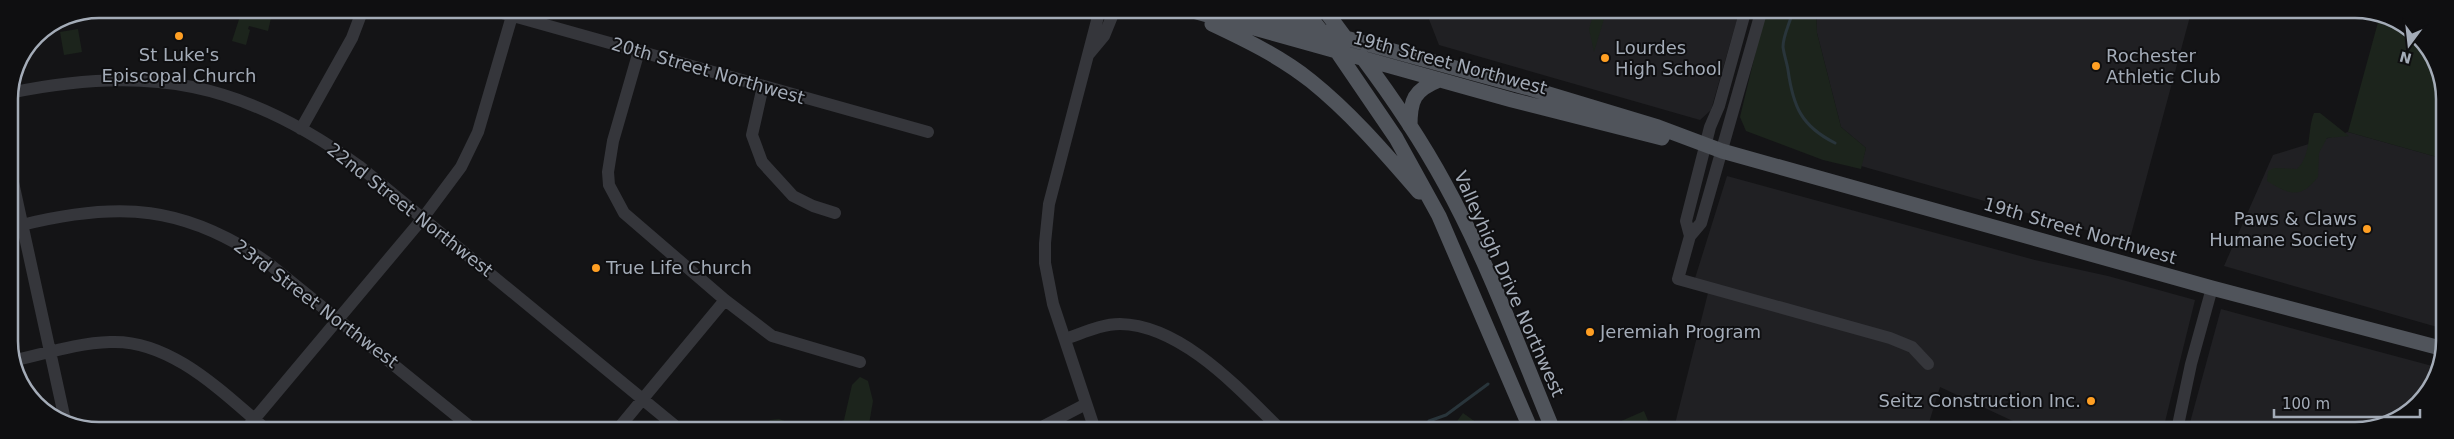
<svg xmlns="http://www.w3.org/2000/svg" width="2454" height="439" viewBox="0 0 2454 439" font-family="'DejaVu Sans',sans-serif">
  <rect width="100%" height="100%" fill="#141416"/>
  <!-- built -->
  <path fill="#202023" d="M1425 9H1740L1711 110 1700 120 1439 45Z
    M1816 9H2192L2129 242 1861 166 1866 148 1841 127 1817 33Z
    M2348 132 2444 159V329L2224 266 2273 155Z
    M1727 176 2035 260 2108 276 2195 300 2163 430H2032L1940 387 1927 429 1843 424 1674 428 1708 293 1692 288Z
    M2221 309 2324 337 2436 367 2415 408 2356 430H2188Z"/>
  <!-- green -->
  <path fill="#1c241c" d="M1595 9H1607L1594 52 1589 29Z
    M1766 9H1816L1817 33 1841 127 1866 148 1861 169 1823 160 1746 131 1740 117Z
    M242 10 271 18 268 31 249 26 248 29 250 30 246 45 232 41Z
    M2380 15 2419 35 2443 81 2444 159 2348 132Z
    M78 29 82 52 64 55 60 32Z
    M2314 113H2320L2349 136 2327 138 2319 153 2318 177C2301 199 2289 195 2267 181L2268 171 2274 168 2297 169C2312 155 2307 130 2314 113Z
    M860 377 868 381 873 401 868 430H767L765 427 770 420 779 419 802 427C816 417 829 426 844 420L852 385Z
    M1644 411 1652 430H1623L1619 422Z
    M1463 413 1477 423 1472 430H1463L1455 424Z"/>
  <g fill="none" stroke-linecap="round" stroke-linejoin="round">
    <!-- stream -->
    <path stroke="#29353b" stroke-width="3" d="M1792 14C1789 25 1783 36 1783 47 1784 55 1787 63 1788 70 1793 106 1801 126 1835 143
      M1429 421 1446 415 1488 384"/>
    <!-- minor -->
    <path stroke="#35363b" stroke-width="12" d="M488 9 928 132
      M1762 9 1701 223 1690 236 1678 279 1890 338 1912 347 1928 364
      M639 51 613 141 608 172 609 185 624 213 725 300 772 336 860 362
      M1089 54 1104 36 1115 9
      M763 86 752 135 762 162 793 196 813 206 835 213
      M10 93C148 64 244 82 359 166L680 430
      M301 129 352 38 363 9
      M9 164 65 420
      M22 225C119 201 185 205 268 263L474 430
      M1690 236 1686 221 1710 127 1719 106 1746 9
      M1065 339C1083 333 1101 324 1120 324 1182 325 1240 390 1281 430
      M12 361C44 354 77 343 110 342 171 339 223 393 267 430
      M246 429 423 218 461 167 478 132 512 16
      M617 430 725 300
      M1036 430 1086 404
      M1095 430 1053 304 1045 263V243L1049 204 1100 9
      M2177 430 2191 364 2212 288"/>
    <!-- major -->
    <path stroke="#50545b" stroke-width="15" d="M1186 9 1512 100 1662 138
      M1240 9 1532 89 1658 127 1722 151 2212 288 2444 349
      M1304 9 1336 50 1396 138 1439 216 1531 430
      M1324 9 1347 40
      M1212 24C1246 40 1281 57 1311 81 1352 114 1385 153 1419 192
      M1362 57C1392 97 1421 140 1445 184 1488 262 1519 348 1553 430
      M1410 126C1410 100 1414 90 1439 80"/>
  </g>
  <!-- markers -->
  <g fill="#ff9f23" stroke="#0f0f11" stroke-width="2">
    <circle cx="179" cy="36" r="5"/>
    <circle cx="1605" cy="58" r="5"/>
    <circle cx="2096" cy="66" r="5"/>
    <circle cx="2367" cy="229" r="5"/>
    <circle cx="596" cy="268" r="5"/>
    <circle cx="1590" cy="332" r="5"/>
    <circle cx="2091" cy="401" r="5"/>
  </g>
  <g text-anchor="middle" stroke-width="4" stroke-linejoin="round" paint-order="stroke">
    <!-- poi labels -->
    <g font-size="18" fill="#a4acb8" stroke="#0f0f11" text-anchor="start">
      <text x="1615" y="54">Lourdes<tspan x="1615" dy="21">High School</tspan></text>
      <text x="179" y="61" text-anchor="middle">St Luke's<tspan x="179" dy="21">Episcopal Church</tspan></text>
      <text x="2106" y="62">Rochester<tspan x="2106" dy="21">Athletic Club</tspan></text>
      <text x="2357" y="225" text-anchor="end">Paws &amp; Claws<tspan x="2357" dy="21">Humane Society</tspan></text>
      <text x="606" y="274">True Life Church</text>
      <text x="1600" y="338">Jeremiah Program</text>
      <text x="2081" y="407" text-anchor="end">Seitz Construction Inc.</text>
    </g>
    <!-- street labels -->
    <g font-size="18" fill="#a4acb8" stroke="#0f0f11">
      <text transform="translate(1450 63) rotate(15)" y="6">19th Street Northwest</text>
      <text transform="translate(708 71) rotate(16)" y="6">20th Street Northwest</text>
      <text transform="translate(410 210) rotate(38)" y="6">22nd Street Northwest</text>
      <text transform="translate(2080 231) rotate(16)" y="6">19th Street Northwest</text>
      <text transform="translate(1509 284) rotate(66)" y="6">Valleyhigh Drive Northwest</text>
      <text transform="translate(316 304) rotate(37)" y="6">23rd Street Northwest</text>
    </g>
  </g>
  <!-- crop -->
  <path d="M0 0H2454V439H0ZM99 18H2355A81 81 0 0 1 2436 99V341A81 81 0 0 1 2355 422H99A81 81 0 0 1 18 341V99A81 81 0 0 1 99 18Z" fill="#0f0f11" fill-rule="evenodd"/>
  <path fill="none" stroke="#a4acb8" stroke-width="2.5" d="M99 18H2355A81 81 0 0 1 2436 99V341A81 81 0 0 1 2355 422H99A81 81 0 0 1 18 341V99A81 81 0 0 1 99 18Z"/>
  <!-- north arrow -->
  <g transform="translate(2409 45) rotate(195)" stroke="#0f0f11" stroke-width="4" paint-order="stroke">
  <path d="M0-4L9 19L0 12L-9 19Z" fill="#a4acb8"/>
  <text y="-8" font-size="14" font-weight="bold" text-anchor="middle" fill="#a4acb8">N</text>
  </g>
  <!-- scale -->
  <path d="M2274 409v8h146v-8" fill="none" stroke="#a4acb8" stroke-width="2.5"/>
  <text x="2282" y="409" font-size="15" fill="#a4acb8" stroke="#0f0f11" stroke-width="4" paint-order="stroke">100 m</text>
</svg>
